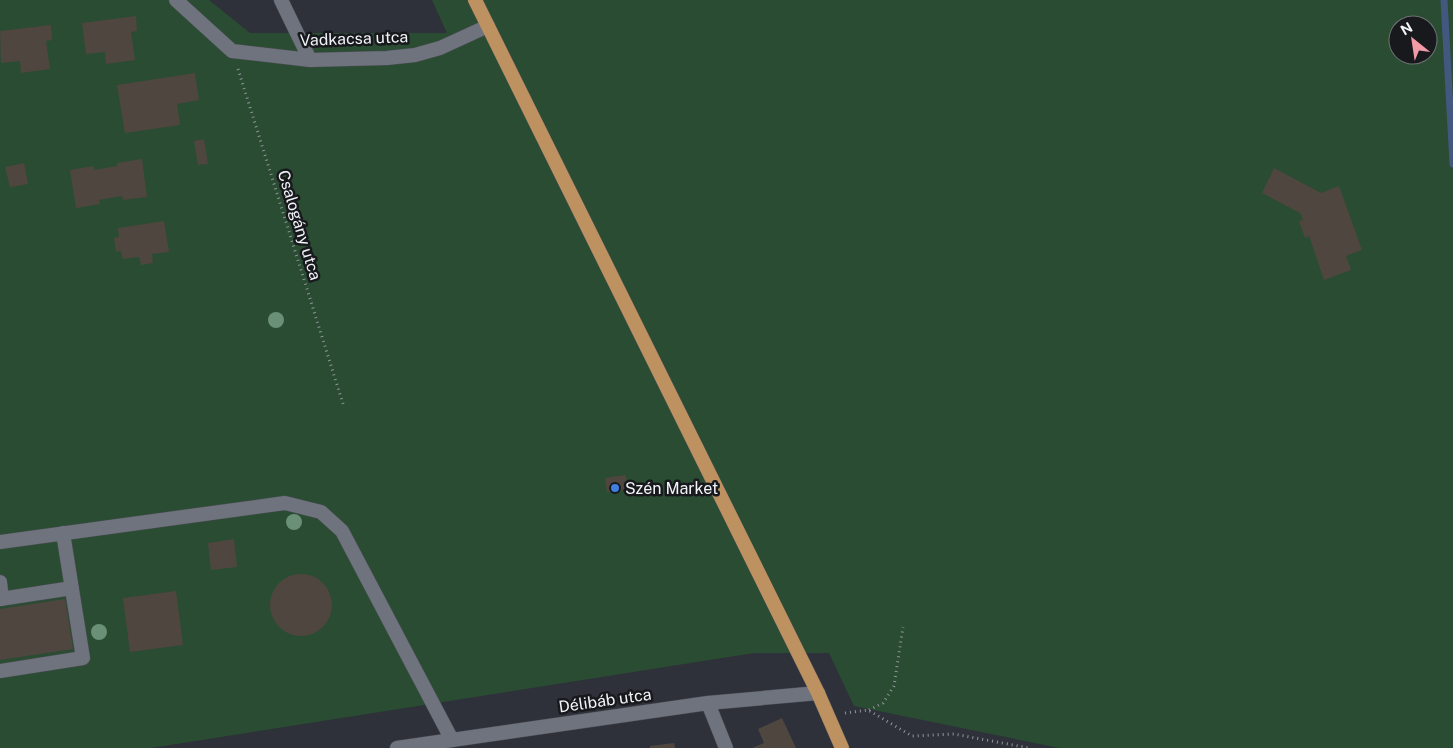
<svg xmlns="http://www.w3.org/2000/svg" width="1453" height="748" viewBox="0 0 1453 748" font-family="'Public Sans',sans-serif">
  <rect width="100%" height="100%" fill="#2e313a"/>
  <!-- green -->
  <path fill="#2a4c32" fill-rule="evenodd" d="M0 0H209L250 33H447L432 0H1453V748H1059L854 706 829 653H754L151 748H0ZM1398 25H1428V55H1398Z"/>
  <g fill="none" stroke-linecap="round" stroke-linejoin="round">
    <!-- stream -->
    <path stroke="#43587f" stroke-width="7" d="M1444 0 1453 164"/>
  </g>
  <!-- building -->
  <path fill="#4f4640" d="M136 16 137 31 131 32 135 60 106 64 105 52 86 54 82 23Z
    M51 25 52 40 46 41 50 69 21 73 20 61 1 63 0 31Z
    M195 73 199 100 177 104 180 125 125 133 117 85Z
    M204 139 208 164 198 165 194 141Z
    M142 159 147 197 123 200 122 196 99 200 100 204 76 208 70 170 94 166V170L117 166V163Z
    M24 163 28 184 10 187 5 167Z
    M1274 168 1321 193 1339 186 1362 250 1346 256 1351 270 1324 280 1309 236 1305 238 1299 221 1303 220 1300 213 1262 193Z
    M164 221 169 252 152 254 153 263 141 265 139 257 123 259 121 251 116 252 114 238 119 237 118 228Z
    M626 475 627 490 607 492 605 478Z
    M234 539 237 567 211 570 208 543Z
    M270 605a31 31 0 1 1 62 0a31 31 0 1 1-62 0Z
    M176 591 183 645 130 652 123 598Z
    M65 599 73 649 0 660V609Z
    M782 718 796 748H752L764 743 758 729Z
    M674 743 675 748H650V746Z"/>
  <g fill="none" stroke-linecap="round" stroke-linejoin="round">
    <defs>
      <path id="service" d="M0 542 285 503 321 512 342 531 452 740
        M0 582 2 599
        M0 599 72 588
        M0 671 83 658 63 533"/>
      <path id="minor" d="M176 0 232 51 310 60 387 58 415 55 440 48 488 26
        M281 0 310 60
        M708 703 726 748
        M397 748 708 703 818 693"/>
      <path id="primary" d="M475 0 818 693 842 748"/>
    </defs>
    <!-- service casing -->
    <use href="#service" stroke="#4b4e55" stroke-width="15"/>
    <!-- minor casing -->
    <use href="#minor" stroke="#4b4e55" stroke-width="15"/>
    <!-- primary casing -->
    <use href="#primary" stroke="#4b4e55" stroke-width="15"/>
    <!-- path -->
    <path stroke="#91949b" stroke-width="3" stroke-dasharray="1 4" stroke-linecap="butt" d="M238 69 344 407
      M869 710 883 703 894 686 903 627
      M845 713 868 710 912 736 954 734 1029 748"/>
    <!-- service -->
    <use href="#service" stroke="#6f737d" stroke-width="14"/>
    <!-- minor -->
    <use href="#minor" stroke="#6f737d" stroke-width="14"/>
    <!-- primary -->
    <use href="#primary" stroke="#bd9260" stroke-width="14"/>
  </g>
  <!-- trees -->
  <g fill="#6a9078">
    <circle cx="276" cy="320" r="8"/>
    <circle cx="294" cy="522" r="8"/>
    <circle cx="99" cy="632" r="8"/>
  </g>
  <!-- markers -->
  <circle fill="#3f7fe0" stroke="#18191d" stroke-width="2" cx="615" cy="488" r="5"/>
  <g text-anchor="middle" stroke-width="5" stroke-linejoin="round" paint-order="stroke">
    <!-- street labels -->
    <g font-size="16" fill="#f1f4f9" stroke="#18191d">
      <text transform="translate(354 38) rotate(-2)" y="6">Vadkacsa utca</text>
      <text transform="translate(300 225) rotate(73)" y="6">Csalogány utca</text>
      <text transform="translate(605 700) rotate(-8)" y="6">Délibáb utca</text>
    </g>
    <!-- poi labels -->
    <g font-size="16" fill="#f1f4f9" stroke="#18191d" text-anchor="start">
      <text x="625" y="494">Szén Market</text>
    </g>
  </g>
  <!-- north arrow -->
  <g transform="translate(1413 40) rotate(330)"><circle r="24" fill="#18191d" stroke="#6f7175"/>
  <path d="M0-4L9 19L0 12L-9 19Z" fill="#f39aa7"/>
  <text y="-8" font-size="14" font-weight="bold" text-anchor="middle" fill="#f1f4f9">N</text>
  </g>
</svg>
